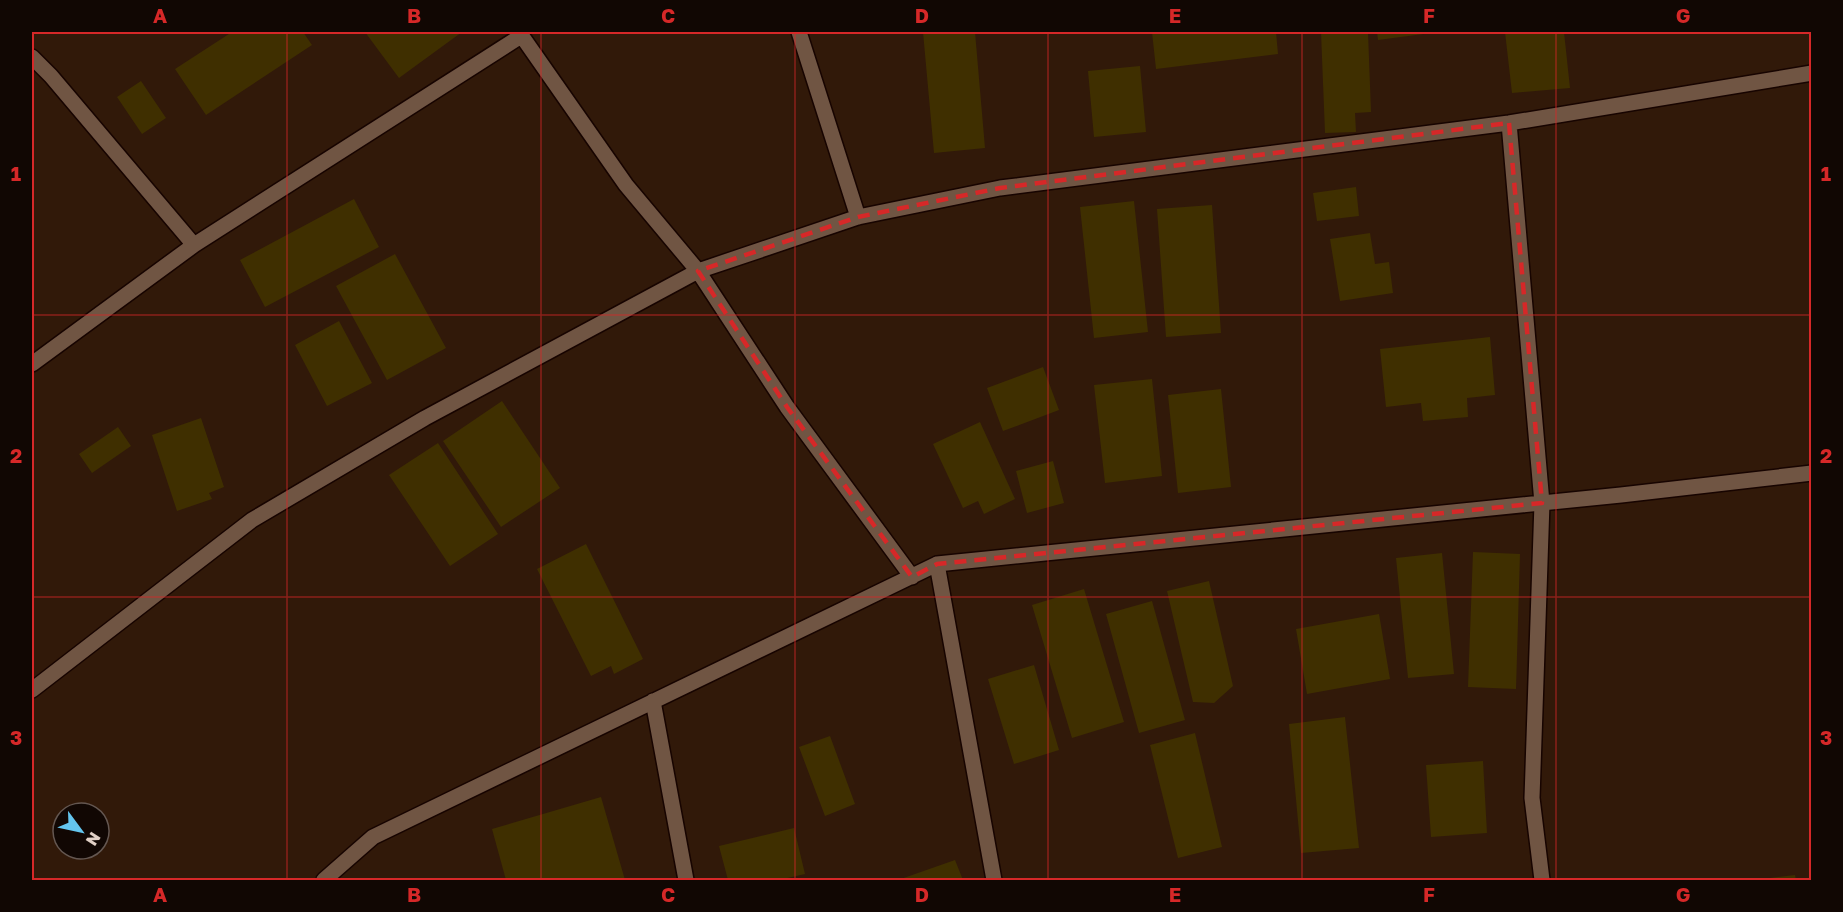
<svg xmlns="http://www.w3.org/2000/svg" width="1843" height="912" viewBox="0 0 1843 912" font-family="'Golos Text',sans-serif">
  <rect width="100%" height="100%" fill="#311909"/>
  <!-- building -->
  <path fill="#3f2f00" d="M232 32H303L312 45 206 115 175 69Z
    M365 32H462L399 78Z
    M923 32H975L985 148 934 153Z
    M1152 32H1276L1278 54 1156 69Z
    M1321 32H1368L1371 112 1355 113 1356 132 1325 133Z
    M1377 32H1431V33L1378 40Z
    M1505 32H1564L1570 88 1512 93Z
    M1140 66 1146 132 1094 137 1088 71Z
    M141 81 166 118 142 134 117 97Z
    M1356 187 1359 216 1317 221 1313 193Z
    M354 199 379 247 265 307 240 260Z
    M1134 201 1148 332 1094 338 1080 207Z
    M1212 205 1221 333 1166 337 1157 209Z
    M1370 233 1375 264 1389 262 1393 293 1340 301 1330 239Z
    M395 254 446 348 387 380 336 286Z
    M339 321 372 383 327 406 295 345Z
    M1490 337 1495 395 1467 398 1468 417 1423 421 1421 403 1386 407 1380 349Z
    M1043 367 1059 410 1003 431 987 388Z
    M1152 379 1162 476 1105 483 1094 385Z
    M1221 389 1231 487 1178 493 1168 395Z
    M502 401 560 488 501 527 443 441Z
    M201 418 224 487 209 493 212 499 177 511 152 435Z
    M980 422 1015 499 984 514 978 501 963 508 933 444Z
    M118 427 131 446 92 473 79 454Z
    M438 443 498 534 450 566 389 475Z
    M1053 461 1064 503 1027 513 1016 471Z
    M586 544 643 659 614 674 611 666 591 676 537 569Z
    M1473 552 1520 554 1516 689 1468 687Z
    M1442 553 1454 674 1408 678 1396 558Z
    M1209 581 1233 686 1214 703 1193 702 1167 591Z
    M1084 589 1124 722 1072 738 1032 605Z
    M1152 601 1185 720 1139 733 1106 614Z
    M1379 614 1390 679 1307 694 1296 629Z
    M1034 665 1059 750 1014 764 988 679Z
    M1345 717 1359 848 1301 853 1289 724Z
    M1195 733 1222 847 1178 858 1150 745Z
    M830 736 855 804 825 816 799 747Z
    M1483 761 1487 833 1431 837 1426 765Z
    M601 797 625 880H506L492 829Z
    M794 828 805 874 779 880H728L719 846Z
    M955 860 963 880H898Z
    M1795 875 1796 880H1762V879Z"/>
  <g fill="none" stroke-linecap="round" stroke-linejoin="round">
    <defs>
      <path id="minor" d="M519 32 626 185 698 271 787 407 912 577
        M799 32 858 217
        M32 57 51 76 194 245
        M1509 123 1542 503 1532 798 1542 880
        M32 364 194 245 521 36
        M937 564 994 880
        M32 690 252 520 425 418 698 271 858 217 1000 188 1509 123 1812 73
        M653 701 686 880
        M324 880 373 837 937 564 1621 495 1812 473"/>
    </defs>
    <!-- minor casing -->
    <use href="#minor" stroke="#170400" stroke-width="18"/>
    <!-- minor -->
    <use href="#minor" stroke="#705543" stroke-width="15"/>
  </g>
  <!-- marked area -->
  <path fill="none" stroke="#d62828" stroke-width="4.5" stroke-dasharray="12 8" stroke-linejoin="round" d="M1509 123 1542 503 937 564 912 577 787 407 698 271 858 217 1000 188Z"/>
  <!-- grid -->
  <path fill="none" stroke="#d62828" stroke-width="1.5" stroke-opacity="0.55" d="M287 32V880M541 32V880M795 32V880M1048 32V880M1302 32V880M1556 32V880M32 315H1812M32 597H1812"/>
  <!-- border -->
  <rect width="1843" height="912" fill="none" stroke="#110703" stroke-width="66"/>
  <!-- north arrow -->
  <g transform="translate(81 831) rotate(123)"><circle r="28" fill="#110703" stroke="#645751" stroke-width="1.5"/>
  <path d="M0-4.5L10 22L0 15L-10 22Z" fill="#64c5ee"/>
  <text y="-9" font-size="16" font-weight="bold" text-anchor="middle" fill="#e1d0c6">N</text>
  </g>
  <rect x="33" y="33" width="1777" height="846" fill="none" stroke="#d62828" stroke-width="2"/>
  <g font-size="20" text-anchor="middle" font-weight="bold" fill="#d62828">
    <text x="160" y="23">A</text>
    <text x="414" y="23">B</text>
    <text x="668" y="23">C</text>
    <text x="922" y="23">D</text>
    <text x="1175" y="23">E</text>
    <text x="1429" y="23">F</text>
    <text x="1683" y="23">G</text>
    <text x="16" y="181">1</text>
    <text x="1826" y="181">1</text>
    <text x="16" y="463">2</text>
    <text x="1826" y="463">2</text>
    <text x="16" y="745">3</text>
    <text x="1826" y="745">3</text>
    <text x="160" y="902">A</text>
    <text x="414" y="902">B</text>
    <text x="668" y="902">C</text>
    <text x="922" y="902">D</text>
    <text x="1175" y="902">E</text>
    <text x="1429" y="902">F</text>
    <text x="1683" y="902">G</text>
  </g>
</svg>
